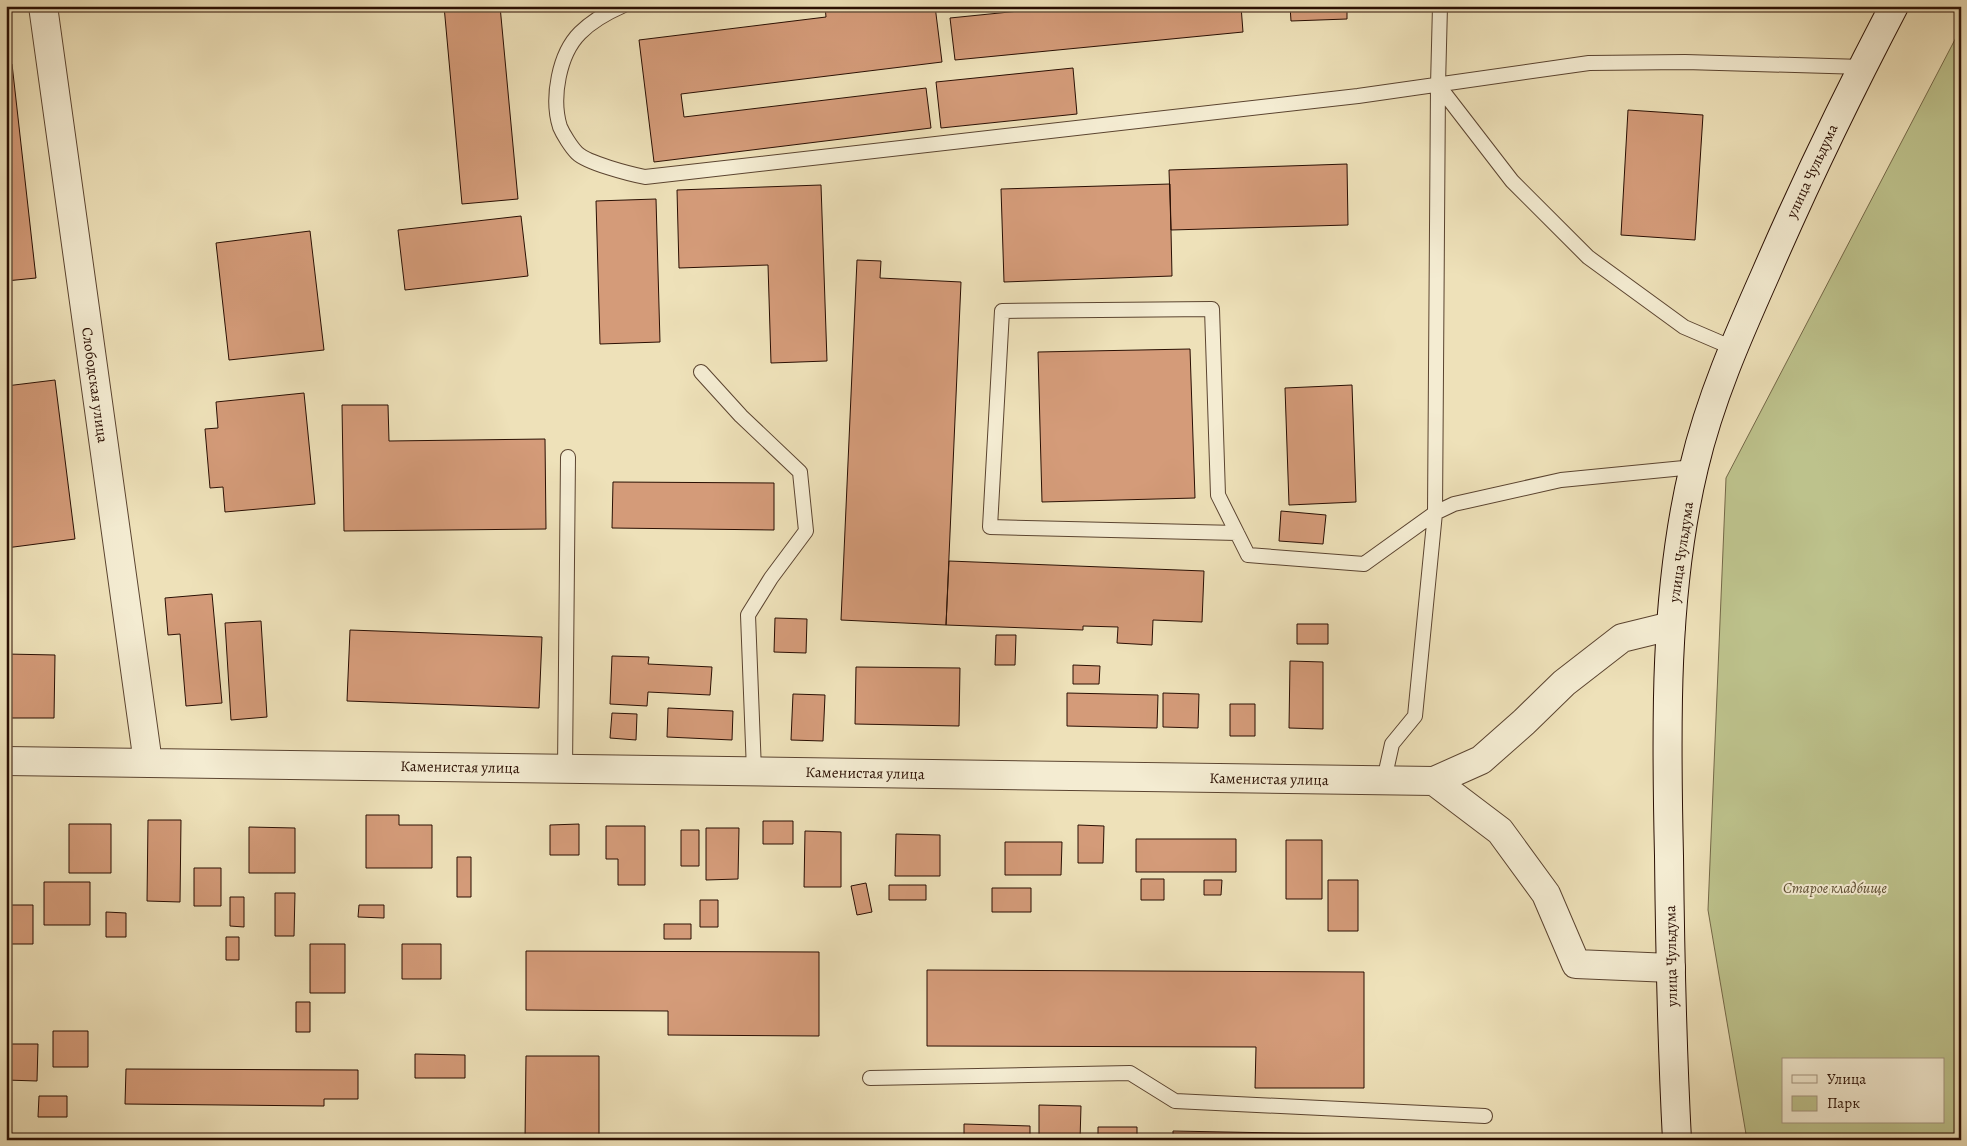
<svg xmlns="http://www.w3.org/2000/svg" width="1967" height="1146" viewBox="0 0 1967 1146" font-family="Alegreya,serif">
  <rect width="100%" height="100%" fill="#eee1b9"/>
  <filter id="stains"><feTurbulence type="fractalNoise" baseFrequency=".004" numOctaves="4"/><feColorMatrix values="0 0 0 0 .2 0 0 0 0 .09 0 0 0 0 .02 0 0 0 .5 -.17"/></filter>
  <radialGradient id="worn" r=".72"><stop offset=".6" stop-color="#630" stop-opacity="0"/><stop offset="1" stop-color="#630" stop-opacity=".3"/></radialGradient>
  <!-- green -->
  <path fill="#bdc28c" stroke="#746848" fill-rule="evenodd" d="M1961 28V1140H1747L1708 910 1726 478ZM1783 1060H1943V1122H1783Z"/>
  <!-- building -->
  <path fill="#d49b79" stroke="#2a0f03" d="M444 6H500L518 199 462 204Z
    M825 6H935L942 62 681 94 684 117 926 88 931 128 654 162 639 40 826 17Z
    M1069 6H1241L1243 32 955 60 950 18Z
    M1290 6H1347V19L1291 21Z
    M6 64H12L36 278 6 281Z
    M1073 68 1077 114 941 128 936 82Z
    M1628 110 1703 115 1695 240 1621 235Z
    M1347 164 1348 225 1171 230 1169 170Z
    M1170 184 1172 276 1004 282 1001 189Z
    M821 185 827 361 771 363 768 265 679 268 677 190Z
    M656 199 660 342 600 344 596 201Z
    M521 216 528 276 405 290 398 230Z
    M310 231 324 350 229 360 216 243Z
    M857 260 881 261 880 278 961 282 946 625 841 620Z
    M1190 349 1195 498 1042 502 1038 352Z
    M55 380 75 539 6 548V386Z
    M1352 385 1356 502 1289 505 1285 388Z
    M304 393 315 504 225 512 223 487 210 488 205 429 218 428 216 402Z
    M342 405H388L389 441 545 439 546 529 344 531Z
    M613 482 774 483V530L612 528Z
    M1281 511 1326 515 1323 544 1279 541Z
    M949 561 1204 571 1202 622 1153 620 1152 645 1117 643 1118 627 1083 626V630L946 625Z
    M212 594 222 703 186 706 180 634 168 635 165 598Z
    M775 618 807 619 806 653 774 652Z
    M261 621 267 717 231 720 225 623Z
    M1297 624H1328V644H1297Z
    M350 630 542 637 539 708 347 701Z
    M996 635H1016L1015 665H995Z
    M6 654 55 655 54 718H6Z
    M612 656 649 657 648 664 712 667 710 695 648 692 647 706 610 704Z
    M1290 661 1323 662V729L1289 728Z
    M1073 665 1100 666 1099 684H1073Z
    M856 667 960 668 959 726 855 724Z
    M1067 693 1158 695 1157 728 1067 726Z
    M1163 693 1199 694 1198 728 1163 727Z
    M793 694 825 695 823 741 791 740Z
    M1230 704H1255V736H1230Z
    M668 708 733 711 732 740 667 737Z
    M612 713 637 714 636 740 610 738Z
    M6 815H10V833H6Z
    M366 815H399V825H432V868H366Z
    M148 820H181L180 902 147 901Z
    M763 821H793V844H763Z
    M69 824H111V873H69Z
    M579 824V855H550V825Z
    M1078 825 1104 826 1103 863H1078Z
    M606 826H645V885H618V859H606Z
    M249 827 295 828V873H249Z
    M706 828H739L738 879 706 880Z
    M681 830H699V866H681Z
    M805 831 841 832V887H804Z
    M896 834 940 835V876H895Z
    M1136 839H1236V872H1136Z
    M1286 840H1322V899H1286Z
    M1005 842H1062L1061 875H1005Z
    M457 857H471V897H457Z
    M194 868H221V906H194Z
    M1141 879H1164V900H1141Z
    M1204 880H1222L1221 895H1204Z
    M1328 880H1358V931H1328Z
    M44 882H90V925H44Z
    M866 883 872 912 857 915 851 886Z
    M889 885H926V900H889Z
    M992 888H1031V912H992Z
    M275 893H295L294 936H275Z
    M230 897H244V927L230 926Z
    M700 900H718V927H700Z
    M6 905H33V944H6Z
    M359 905H384V918L358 917Z
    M106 912 126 913V937H106Z
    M664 924H691V939H664Z
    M226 937H239V960H226Z
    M310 944H345V993H310Z
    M402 944H441V979H402Z
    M526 951 819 952V1036L668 1035V1011L526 1010Z
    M927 970 1364 972V1088H1255L1256 1047 927 1046Z
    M296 1002H310V1032H296Z
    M53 1031H88V1067H53Z
    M6 1044H38L37 1081 6 1080Z
    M415 1054 465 1055V1078H415Z
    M526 1056H599V1140H525Z
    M126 1069 358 1070V1099H324V1106L125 1104Z
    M39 1096H67V1117H38Z
    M1039 1105 1081 1106 1080 1140H1039Z
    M964 1124 1030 1126V1140H964Z
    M1098 1127H1137V1140H1098Z
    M1173 1131 1382 1135V1140H1173Z"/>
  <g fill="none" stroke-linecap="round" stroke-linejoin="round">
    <defs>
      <path id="lane" d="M622 6C606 13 593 20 580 33 559 54 551 98 560 127 563 134 571 147 577 153 587 163 630 174 645 177L1358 96 1589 63 1685 62 1863 67
        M1438 85 1512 181 1588 257 1684 327 1733 348
        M701 372 741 416 800 472 806 531 771 578 748 615 754 771
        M1237 533 990 527 1002 311 1212 309 1218 495 1248 555 1364 564 1435 513 1454 504 1561 480 1694 467
        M565 769 568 457
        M1384 780 1392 744 1415 716 1435 513 1438 85 1440 6
        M870 1078 1130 1073 1175 1101 1485 1116"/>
      <path id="street" d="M43 6 148 763
        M6 761 1434 781 1481 760 1524 722 1564 683 1622 638 1671 626
        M1434 781 1500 831 1546 894 1576 964 1671 968"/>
      <path id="secondary" d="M1677 1140C1672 1045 1670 950 1669 856 1666 727 1664 592 1694 467 1710 399 1738 336 1766 273 1805 183 1848 94 1894 6"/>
    </defs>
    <!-- lane casing -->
    <use href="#lane" stroke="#5b4430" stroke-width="16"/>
    <!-- street casing -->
    <use href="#street" stroke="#5b4430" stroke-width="30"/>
    <!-- secondary casing -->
    <use href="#secondary" stroke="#2a0f03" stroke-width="30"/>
    <!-- lane -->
    <use href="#lane" stroke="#f4ecd2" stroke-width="14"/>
    <!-- street -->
    <use href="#street" stroke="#f4ecd2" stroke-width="28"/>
    <!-- secondary -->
    <use href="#secondary" stroke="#f4ecd2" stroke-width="28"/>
  </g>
  <g text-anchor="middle" stroke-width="4" stroke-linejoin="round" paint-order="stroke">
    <!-- street labels -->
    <g font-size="15" fill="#2a0f03" stroke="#f4ecd2">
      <text transform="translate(1812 171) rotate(-65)" y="5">улица Чульдума</text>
      <text transform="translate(95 385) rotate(82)" y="5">Слободская улица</text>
      <text transform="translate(1681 552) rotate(-82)" y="5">улица Чульдума</text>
      <text transform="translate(460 767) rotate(1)" y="5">Каменистая улица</text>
      <text transform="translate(865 773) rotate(1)" y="5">Каменистая улица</text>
      <text transform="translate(1269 779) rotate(1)" y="5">Каменистая улица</text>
      <text transform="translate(1671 956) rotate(-91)" y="5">улица Чульдума</text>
    </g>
    <!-- park labels -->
    <g font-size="15" font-style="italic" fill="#5d4e33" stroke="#f4ecd2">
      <text x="1835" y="893">Старое кладбище</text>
    </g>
  </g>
  <!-- margin -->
  <rect width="1967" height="1146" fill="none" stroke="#eee1b9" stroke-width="25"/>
  <rect x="8" y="8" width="1952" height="1131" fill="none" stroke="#2a0f03" stroke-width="2.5"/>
  <rect x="12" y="12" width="1942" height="1121" fill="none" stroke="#2a0f03"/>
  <!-- legend -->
  <rect x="1782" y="1058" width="162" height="65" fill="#f4ecd2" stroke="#a3947f"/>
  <rect x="1792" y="1075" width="25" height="8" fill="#f4ecd2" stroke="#a3947f"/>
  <text x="1827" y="1084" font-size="15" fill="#2a0f03">Улица</text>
  <rect x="1792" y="1096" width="25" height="15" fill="#bdc28c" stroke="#a3947f"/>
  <text x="1827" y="1108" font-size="15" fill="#2a0f03">Парк</text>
  <rect width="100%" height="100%" filter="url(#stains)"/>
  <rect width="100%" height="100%" fill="url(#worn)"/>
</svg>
